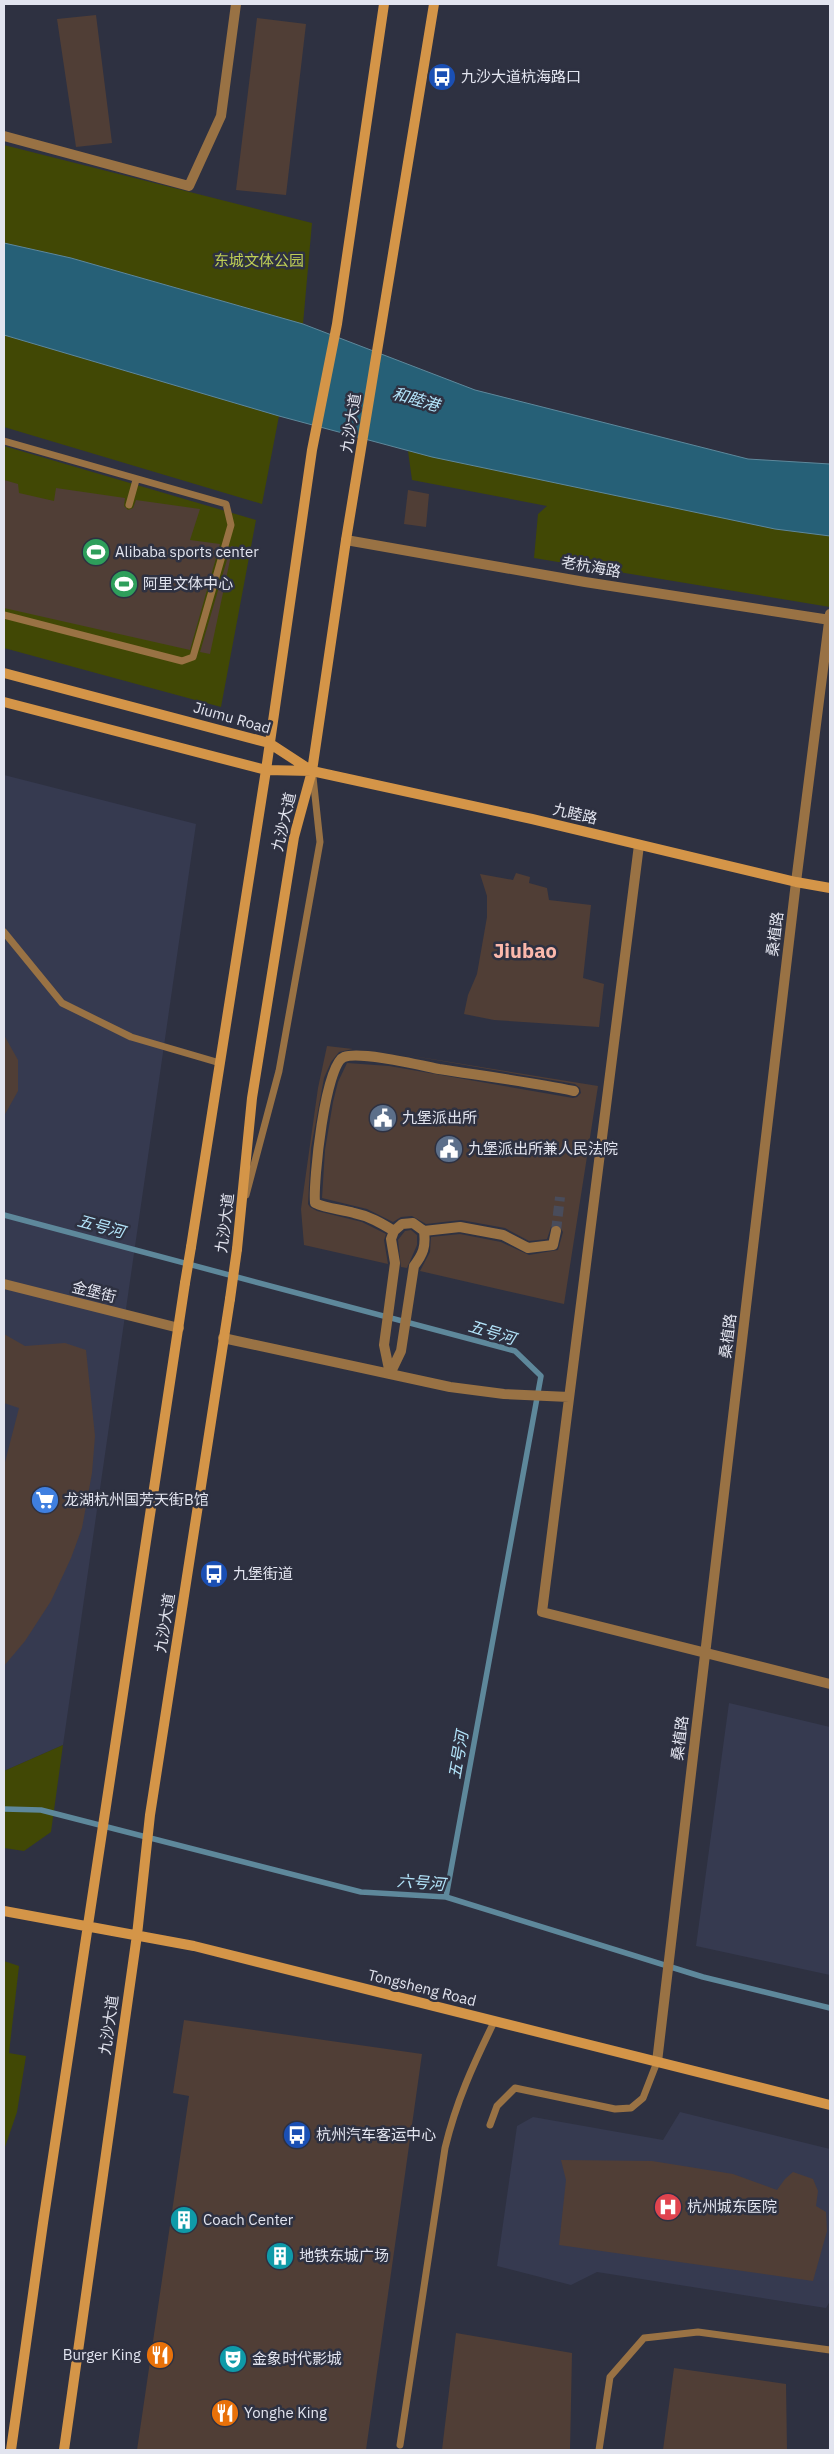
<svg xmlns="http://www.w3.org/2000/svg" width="834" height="2454" viewBox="0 0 834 2454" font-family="'IBM Plex Sans','Noto Sans SC',sans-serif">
  <rect width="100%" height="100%" fill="#2e3141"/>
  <!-- built -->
  <path fill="#363a50" d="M4 775 196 824 63 1745 4 1771Z
    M729 1703 830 1727V1975L696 1946Z
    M680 2112 830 2149V2301L826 2308 597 2272 571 2285 497 2266 517 2126 533 2117 663 2140Z"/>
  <!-- green -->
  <path fill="#414805" d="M4 145 312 223 303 324 71 258 4 243Z
    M4 335 279 416 262 504 4 427Z
    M4 446 256 520 221 707 4 648Z
    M408 451 775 529 830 536V607L534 558 538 514 547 506 412 480Z
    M63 1745 51 1832 24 1851 4 1848V1771Z
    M4 1961 19 1966 9 2053 26 2056 17 2112 4 2150Z"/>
  <!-- water -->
  <path fill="#266077" stroke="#5e889b" d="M4 243 71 258 303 324 475 390 748 459 830 464V536L775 529 432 457 279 416 4 335Z"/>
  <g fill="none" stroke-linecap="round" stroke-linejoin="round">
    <!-- stream -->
    <path stroke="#5e889b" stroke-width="5.5" d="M4 1215 515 1351 541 1376 446 1897
      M4 1809 41 1810 361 1892 446 1897 703 1977 830 2008"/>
  </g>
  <!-- building -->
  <path fill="#503e36" d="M96 15 112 143 76 147 57 19Z
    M257 18 306 24 286 195 236 190Z
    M4 480 18 484 19 493 54 501 56 488 125 498 124 506 128 510 133 508 136 500 200 509 190 540 220 544 190 650 4 608Z
    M408 490 429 494 426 527 404 524Z
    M231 546H233L210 654 200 652Z
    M516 873 530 877 529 883 547 888 549 900 591 905 583 978 604 984 599 1027 494 1020 464 1014 468 995 477 974 487 917V896L480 874 513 880Z
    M4 1035 18 1060V1091L4 1116Z
    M327 1046 353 1049 339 1052 331 1062 324 1078 311 1148 308 1204 310 1207 317 1211 362 1222 386 1234 384 1240 388 1264 304 1245 301 1209 318 1088Z
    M401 1054 598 1086 564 1304 420 1271 430 1252 431 1237 460 1234 501 1242 529 1255 558 1250 563 1232 558 1224 551 1227 547 1239 529 1241 505 1228 461 1220 426 1224 412 1216 401 1217 393 1222 367 1209 322 1198 325 1150 333 1102 338 1082 347 1063 389 1066 573 1098 577 1097 581 1093 580 1088 575 1084Z
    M411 1230 417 1235V1245L407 1268 401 1267 398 1240 405 1231Z
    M4 1334 25 1346 65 1343 86 1350 95 1436 92 1473 82 1528 71 1558 51 1601 25 1641 4 1666V1466L19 1408 4 1403Z
    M184 2020 422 2054 366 2450H137L189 2096 173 2093Z
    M561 2160 652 2161 733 2174 777 2190 785 2179 793 2172 813 2179 818 2191 816 2206 826 2212 827 2231 813 2281 559 2245 566 2180Z
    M456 2333 572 2353 570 2450H442Z
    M674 2368 786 2384 787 2450H663Z"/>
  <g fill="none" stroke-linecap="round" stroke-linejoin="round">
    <!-- street-tunnel -->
    <path stroke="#494c5b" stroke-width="10" stroke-dasharray="10 5" stroke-linecap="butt" d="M556 1231 560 1197"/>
    <!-- lane -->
    <path stroke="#997244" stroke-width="7" d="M4 441 226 504 231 525 193 657 182 661 4 615
      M129 505 136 480
      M4 932 62 1003 131 1037 220 1063
      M246 1195 279 1071 320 842 313 777
      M490 2125 497 2106 515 2088 615 2109 631 2108 643 2098 657 2062
      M400 2445 445 2148C456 2102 473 2065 494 2022
      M599 2450 610 2377 644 2338 698 2332 830 2350"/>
    <!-- street -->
    <path stroke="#997244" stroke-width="10" d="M4 136 189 186 221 116 236 4
      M346 540 585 582 830 620
      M639 845 542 1612 830 1684
      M413 1223 424 1231C426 1247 423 1254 414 1266L401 1351 390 1374 384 1345 395 1263 391 1239 394 1231 402 1224Z
      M394 1231C381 1223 369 1216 354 1213 341 1209 328 1209 315 1203 313 1182 325 1064 344 1057 361 1051 419 1065 439 1069 484 1076 530 1082 574 1091
      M424 1231 460 1227 503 1235 528 1248 553 1245 556 1231
      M4 1284 179 1328
      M223 1338 450 1387 504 1394 569 1397
      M657 2062 796 882 830 614"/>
    <!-- secondary -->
    <path stroke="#d49548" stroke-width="10" d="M4 673 269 743 312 771
      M4 702 266 770 312 771 532 819 796 882 830 888
      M191 1247 266 770 312 450 337 324 384 4
      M237 1249 252 1098 294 837 312 771 346 540 434 4
      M4 1911 194 1946 830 2105
      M11 2450 43 2223 185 1283
      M64 2450 137 1935 150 1815 230 1299"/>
    <!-- secondary-bridge -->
    <path stroke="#d49548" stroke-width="10" d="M185 1283 191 1247
      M230 1299 237 1249"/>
  </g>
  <!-- icons -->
  <defs>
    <symbol id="bus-disc" viewBox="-11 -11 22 22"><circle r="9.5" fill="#1a4fb4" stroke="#2e3141"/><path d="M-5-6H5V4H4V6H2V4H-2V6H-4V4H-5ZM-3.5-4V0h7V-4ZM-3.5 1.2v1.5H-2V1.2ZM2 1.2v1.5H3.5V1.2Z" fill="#fff"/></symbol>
    <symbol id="stadium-disc" viewBox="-11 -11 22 22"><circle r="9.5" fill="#2e9e5b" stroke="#2e3141"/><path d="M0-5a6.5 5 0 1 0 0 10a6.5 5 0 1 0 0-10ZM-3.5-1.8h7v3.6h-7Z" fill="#fff"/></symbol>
    <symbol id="civic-disc" viewBox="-11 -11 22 22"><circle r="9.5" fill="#5c6f8a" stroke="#2e3141"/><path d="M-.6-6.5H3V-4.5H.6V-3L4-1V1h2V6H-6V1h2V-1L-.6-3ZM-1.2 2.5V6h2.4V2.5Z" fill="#fff"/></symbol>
    <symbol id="supermarket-disc" viewBox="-11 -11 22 22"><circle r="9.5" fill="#3f7fe0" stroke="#2e3141"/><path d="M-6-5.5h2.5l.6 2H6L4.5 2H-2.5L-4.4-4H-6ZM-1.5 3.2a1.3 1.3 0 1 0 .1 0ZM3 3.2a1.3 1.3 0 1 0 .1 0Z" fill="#fff"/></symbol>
    <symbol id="hospital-disc" viewBox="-11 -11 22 22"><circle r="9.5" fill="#e0444e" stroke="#2e3141"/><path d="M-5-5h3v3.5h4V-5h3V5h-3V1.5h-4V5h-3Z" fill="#fff"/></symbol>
    <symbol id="building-disc" viewBox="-11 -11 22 22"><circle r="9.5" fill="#0f9aa8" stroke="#2e3141"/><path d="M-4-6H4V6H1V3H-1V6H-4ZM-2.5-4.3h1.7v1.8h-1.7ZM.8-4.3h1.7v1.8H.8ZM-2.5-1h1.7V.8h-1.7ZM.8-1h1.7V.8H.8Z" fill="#fff"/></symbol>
    <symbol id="restaurant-disc" viewBox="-11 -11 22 22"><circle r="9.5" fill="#e8710a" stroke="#2e3141"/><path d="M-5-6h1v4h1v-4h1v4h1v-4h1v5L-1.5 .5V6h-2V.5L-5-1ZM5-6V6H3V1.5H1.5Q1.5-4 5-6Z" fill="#fff"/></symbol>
    <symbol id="theatre-disc" viewBox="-11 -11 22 22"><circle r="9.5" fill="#0f9aa8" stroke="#2e3141"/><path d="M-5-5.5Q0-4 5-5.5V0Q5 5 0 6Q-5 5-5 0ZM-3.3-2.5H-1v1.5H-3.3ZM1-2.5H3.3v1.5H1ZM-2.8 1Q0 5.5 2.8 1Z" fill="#fff"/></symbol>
  </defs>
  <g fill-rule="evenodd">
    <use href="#bus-disc" x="426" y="61" width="32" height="32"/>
    <use href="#stadium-disc" x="80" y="536" width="32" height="32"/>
    <use href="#stadium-disc" x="108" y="568" width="32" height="32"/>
    <use href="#civic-disc" x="367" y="1102" width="32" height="32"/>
    <use href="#civic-disc" x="433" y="1133" width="32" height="32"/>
    <use href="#supermarket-disc" x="29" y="1484" width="32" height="32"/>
    <use href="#bus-disc" x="198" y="1558" width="32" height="32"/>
    <use href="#bus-disc" x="281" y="2119" width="32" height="32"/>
    <use href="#hospital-disc" x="652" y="2191" width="32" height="32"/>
    <use href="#building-disc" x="168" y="2204" width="32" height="32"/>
    <use href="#building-disc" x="264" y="2240" width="32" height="32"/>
    <use href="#restaurant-disc" x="144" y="2339" width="32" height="32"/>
    <use href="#theatre-disc" x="217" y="2343" width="32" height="32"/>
    <use href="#restaurant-disc" x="209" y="2397" width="32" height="32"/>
  </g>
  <g text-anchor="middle" stroke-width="5" stroke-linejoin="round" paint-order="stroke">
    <!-- poi labels -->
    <g font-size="15" fill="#e2e4ef" stroke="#2e3141" text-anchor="start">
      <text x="461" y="82">九沙大道杭海路口</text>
      <text x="115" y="557">Alibaba sports center</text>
      <text x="143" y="589">阿里文体中心</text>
      <text x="402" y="1123">九堡派出所</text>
      <text x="468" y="1154">九堡派出所兼人民法院</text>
      <text x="64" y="1505">龙湖杭州国芳天街B馆</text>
      <text x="233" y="1579">九堡街道</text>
      <text x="316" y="2140">杭州汽车客运中心</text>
      <text x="687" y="2212">杭州城东医院</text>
      <text x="203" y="2225">Coach Center</text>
      <text x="299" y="2261">地铁东城广场</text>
      <text x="141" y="2360" text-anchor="end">Burger King</text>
      <text x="252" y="2364">金象时代影城</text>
      <text x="244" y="2418">Yonghe King</text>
    </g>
    <!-- park labels -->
    <g font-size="15" fill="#bfcf55" stroke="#2e3141">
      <text x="259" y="266">东城文体公园</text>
    </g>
    <!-- street labels -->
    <g font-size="15" fill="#e2e4ef" stroke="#2e3141">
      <text transform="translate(351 423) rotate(-81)" y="5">九沙大道</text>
      <text transform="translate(591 567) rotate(10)" y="5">老杭海路</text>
      <text transform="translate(232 718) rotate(16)" y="5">Jiumu Road</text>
      <text transform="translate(575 814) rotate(13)" y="5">九睦路</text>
      <text transform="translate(284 822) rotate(-77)" y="5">九沙大道</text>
      <text transform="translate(775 934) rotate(-83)" y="5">桑植路</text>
      <text transform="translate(225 1223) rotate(-83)" y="5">九沙大道</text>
      <text transform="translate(94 1292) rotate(14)" y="5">金堡街</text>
      <text transform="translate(728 1336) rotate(-83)" y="5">桑植路</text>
      <text transform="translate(165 1623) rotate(-81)" y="5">九沙大道</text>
      <text transform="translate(680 1738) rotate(-83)" y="5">桑植路</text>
      <text transform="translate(422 1988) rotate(14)" y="5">Tongsheng Road</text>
      <text transform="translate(109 2025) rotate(-82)" y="5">九沙大道</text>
    </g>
    <!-- water labels -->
    <g font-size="16" font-style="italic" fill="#b3e4fa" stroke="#2e3141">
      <text transform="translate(416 399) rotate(16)" y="6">和睦港</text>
      <text transform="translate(101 1226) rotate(15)" y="6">五号河</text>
      <text transform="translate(492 1332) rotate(17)" y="6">五号河</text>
      <text transform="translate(458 1755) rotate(-80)" y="6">五号河</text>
      <text transform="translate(421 1882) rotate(5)" y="6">六号河</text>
    </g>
    <!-- district labels -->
    <g font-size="20" font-weight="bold" fill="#fbb8ac" stroke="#2e3141">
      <text x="525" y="958">Jiubao</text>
    </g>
  </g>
  <!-- border -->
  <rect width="834" height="2454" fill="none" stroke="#e2e4ef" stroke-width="10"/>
</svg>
